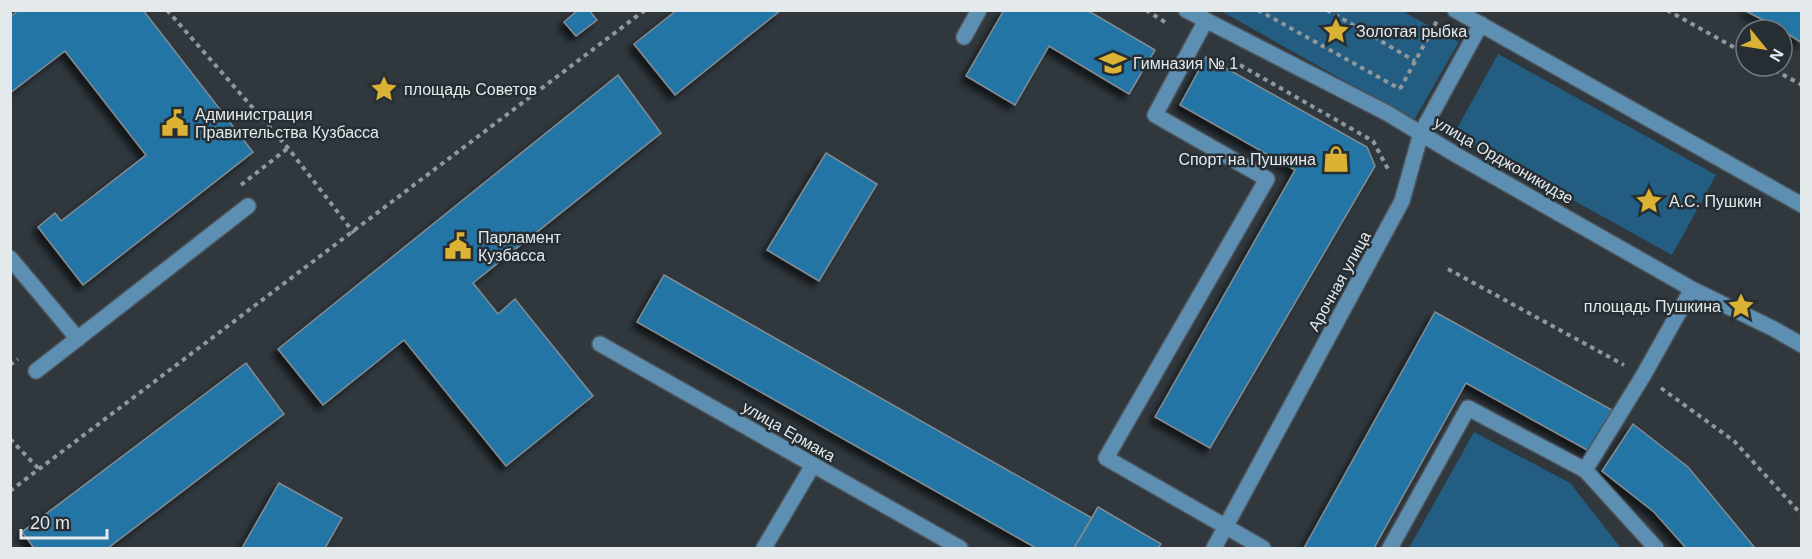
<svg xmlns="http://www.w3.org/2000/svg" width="1812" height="559" viewBox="0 0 1812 559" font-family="Arial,sans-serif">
  <defs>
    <filter id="shadow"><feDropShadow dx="-5.5" dy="5.5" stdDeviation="3" flood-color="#0009"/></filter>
  </defs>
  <rect width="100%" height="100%" fill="#30383e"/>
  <!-- green -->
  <path fill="#235d81" d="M1221 11H1402L1459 42 1414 120Z
    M1498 54 1716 175 1672 255 1454 134Z
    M1474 432 1570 483 1621 548H1409Z"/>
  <!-- building -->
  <path fill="#2174a5" stroke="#838c92" stroke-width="1.5" filter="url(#shadow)" d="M19 10H143L253 152 83 285 38 227 55 213 61 221 146 155 65 51 10 93V17Z
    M578 10H589L597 20 576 36 564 22Z
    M677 10H781L675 95 634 44Z
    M1004 10H1087L1155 50 1129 94 1049 46 1015 105 966 76Z
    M1744 10H1802V43L1782 30Z
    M1206 57 1367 147 1375 166 1210 448 1155 417 1295 170 1180 105Z
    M618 75 661 133 473 283 498 314 515 299 593 396 506 466 404 340 323 405 278 349Z
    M826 153 877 184 819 281 767 250Z
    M664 275 1092 518 1074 548H1036L637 322Z
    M1435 312 1612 410 1589 451 1466 383 1374 548H1304Z
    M246 363 284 414 108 548H34L22 532Z
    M1633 424 1688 467 1755 548H1686L1654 512 1602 471Z
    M279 483 342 518 325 548H242Z
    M1098 507 1161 544 1158 548H1074Z"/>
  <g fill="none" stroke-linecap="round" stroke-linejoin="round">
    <defs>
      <path id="minor" d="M1186 10 1387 113 1458 156 1692 289 1774 329 1802 345
        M1455 10 1802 205
        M1205 22 1155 115 1267 179 1106 458 1263 548
        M964 37 979 10
        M10 258 78 339
        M600 344 960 548
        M36 371 248 206
        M1585 470 1643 376 1692 289
        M764 548 813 465
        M1214 548 1402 201 1421 133 1481 24
        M1390 548 1468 408 1585 470 1656 548"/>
    </defs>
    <!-- minor casing -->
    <use href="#minor" stroke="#4d545a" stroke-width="18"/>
    <!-- path -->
    <path stroke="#91989c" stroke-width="4" stroke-dasharray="4.5 4.5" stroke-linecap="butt" d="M167 10 288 148 354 233
      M1146 10 1168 24
      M1258 10 1400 89
      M1327 10 1415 61
      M1667 10 1746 54
      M1240 65 1373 141 1389 171
      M1767 66 1802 85
      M1400 89 1437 21
      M241 185 288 148
      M1448 269 1624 365
      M10 365 18 359
      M1661 388 1734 441 1802 515
      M10 439 39 469
      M10 491 645 10"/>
    <!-- minor -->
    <use href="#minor" stroke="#5c8fb2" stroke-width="15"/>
  </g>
  <!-- icons -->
  <defs>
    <symbol id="sight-bare" viewBox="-9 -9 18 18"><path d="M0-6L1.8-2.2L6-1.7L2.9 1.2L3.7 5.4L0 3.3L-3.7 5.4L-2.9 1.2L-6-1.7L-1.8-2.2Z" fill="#dbb233" stroke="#262e34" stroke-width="2.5" paint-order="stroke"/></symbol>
    <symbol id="school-bare" viewBox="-9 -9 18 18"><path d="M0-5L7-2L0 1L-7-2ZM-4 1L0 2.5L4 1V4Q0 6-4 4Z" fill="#dbb233" stroke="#262e34" stroke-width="2.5" paint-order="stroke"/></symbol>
    <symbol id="civic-bare" viewBox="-9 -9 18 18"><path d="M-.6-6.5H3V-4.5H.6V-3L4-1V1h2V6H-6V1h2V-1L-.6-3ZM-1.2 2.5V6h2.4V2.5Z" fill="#dbb233" stroke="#262e34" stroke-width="2.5" paint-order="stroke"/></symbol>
    <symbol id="shop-bare" viewBox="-9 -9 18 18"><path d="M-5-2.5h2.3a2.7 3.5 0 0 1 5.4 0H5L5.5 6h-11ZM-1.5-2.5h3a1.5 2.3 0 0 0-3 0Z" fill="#dbb233" stroke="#262e34" stroke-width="2.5" paint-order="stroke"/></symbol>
  </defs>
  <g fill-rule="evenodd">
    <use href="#sight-bare" x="1317" y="12" width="38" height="38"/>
    <use href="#school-bare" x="1094" y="44" width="38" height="38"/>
    <use href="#sight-bare" x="365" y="70" width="38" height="38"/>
    <use href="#civic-bare" x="156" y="104" width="38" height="38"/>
    <use href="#shop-bare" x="1317" y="140" width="38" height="38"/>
    <use href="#sight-bare" x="1630" y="182" width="38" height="38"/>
    <use href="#civic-bare" x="439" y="227" width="38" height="38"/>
    <use href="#sight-bare" x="1722" y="287" width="38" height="38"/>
  </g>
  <g text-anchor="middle" stroke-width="5" stroke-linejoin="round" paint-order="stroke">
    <!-- poi labels -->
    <g font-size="16" fill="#e4e9ec" stroke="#262e34" text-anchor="start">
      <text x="1356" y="37">Золотая рыбка</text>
      <text x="1133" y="69">Гимназия № 1</text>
      <text x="404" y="95">площадь Советов</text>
      <text x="195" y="120">Администрация<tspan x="195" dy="18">Правительства Кузбасса</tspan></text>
      <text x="1316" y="165" text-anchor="end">Спорт на Пушкина</text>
      <text x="1669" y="207">А.С. Пушкин</text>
      <text x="478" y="243">Парламент<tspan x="478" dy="18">Кузбасса</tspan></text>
      <text x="1721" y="312" text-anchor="end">площадь Пушкина</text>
    </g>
    <!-- street labels -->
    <g font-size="16" fill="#e4e9ec" stroke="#262e34">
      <text transform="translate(1504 160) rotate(30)" y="6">улица Орджоникидзе</text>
      <text transform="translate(1339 281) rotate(-61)" y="6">Арочная улица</text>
      <text transform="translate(789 431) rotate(30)" y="6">улица Ермака</text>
    </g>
  </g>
  <!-- border -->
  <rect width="1812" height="559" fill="none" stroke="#e4e9ec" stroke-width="24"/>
  <!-- north arrow -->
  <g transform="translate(1764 48) rotate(120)"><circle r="28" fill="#262e34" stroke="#72797e" stroke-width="1.5"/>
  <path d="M0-4.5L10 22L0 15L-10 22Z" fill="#dbb233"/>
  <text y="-9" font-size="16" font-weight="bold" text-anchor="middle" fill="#e4e9ec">N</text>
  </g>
  <!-- scale -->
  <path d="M21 529v9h86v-9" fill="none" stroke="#e4e9ec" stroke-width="3"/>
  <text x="30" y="529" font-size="18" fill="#e4e9ec" stroke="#262e34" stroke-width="4.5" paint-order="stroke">20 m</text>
</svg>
